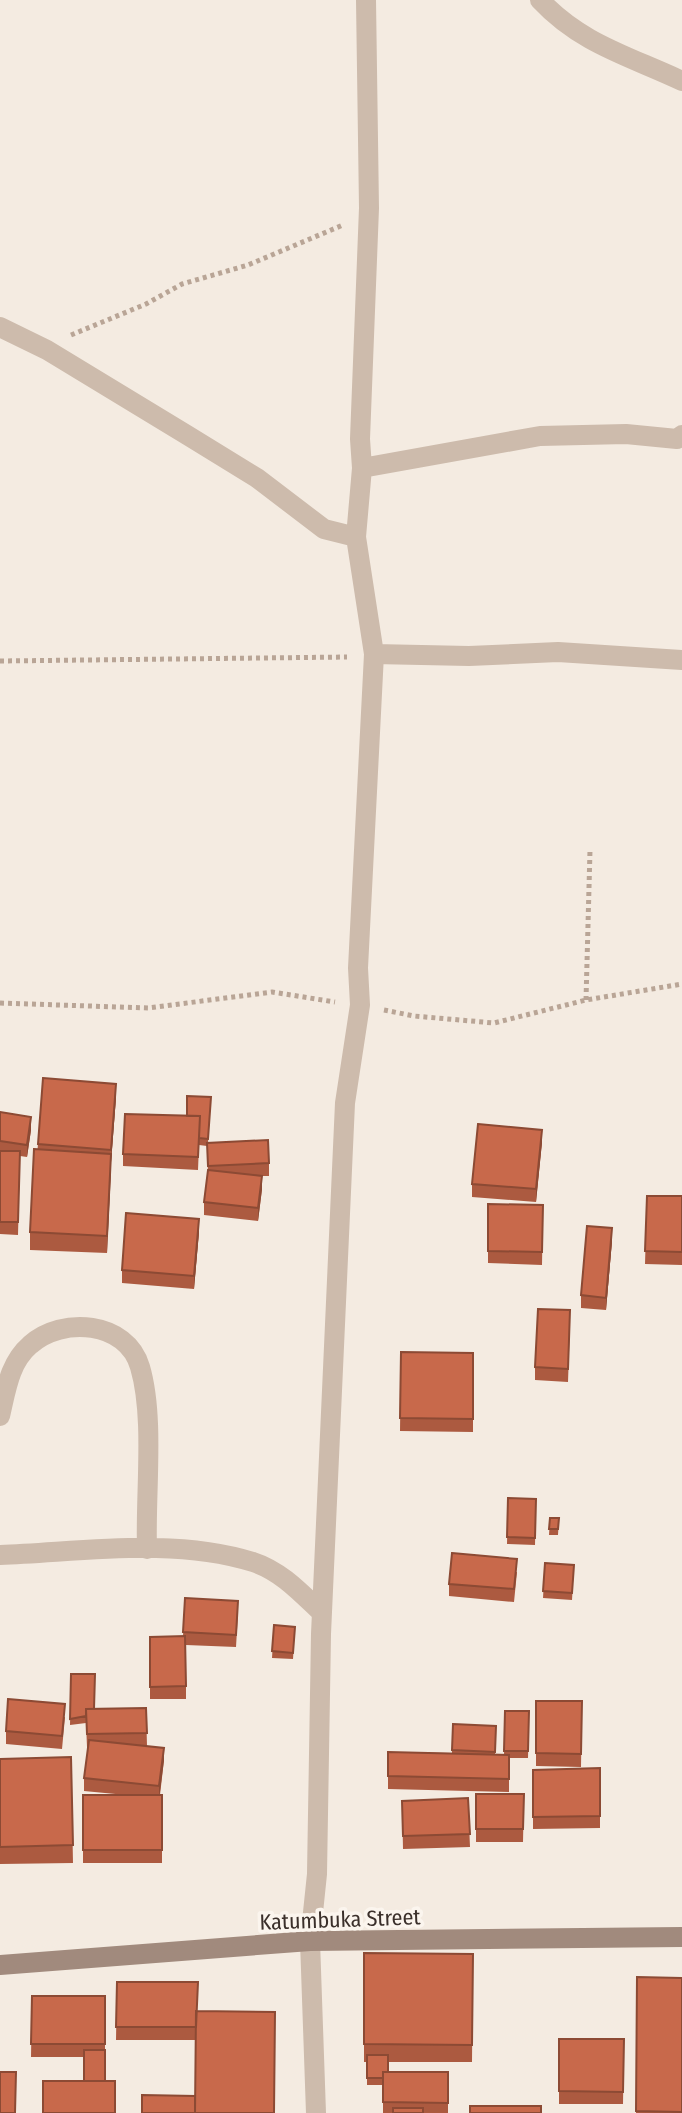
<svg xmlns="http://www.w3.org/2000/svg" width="682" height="2113" viewBox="0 0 682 2113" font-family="'Fira Sans Condensed',sans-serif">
  <rect width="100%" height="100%" fill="#f4ebe1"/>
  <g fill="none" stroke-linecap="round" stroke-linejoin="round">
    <!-- path -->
    <path stroke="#b9a596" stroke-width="5" stroke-dasharray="4 4" stroke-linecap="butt" d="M71 335 146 304 182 284 248 265 343 225
      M0 661 347 657
      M586 1000 590 850
      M0 1003 148 1008 272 992 335 1002
      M384 1010 414 1016 494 1023 586 1000 682 984"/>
    <!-- street -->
    <path stroke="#cdbbac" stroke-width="20" d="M540 0C581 44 629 56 682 81
      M0 327 47 350 187 435 257 478 324 529 356 537
      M362 468 540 436 626 434 677 439 682 435
      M374 654 469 656 558 652 682 660
      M0 1416C6 1391 9 1363 30 1345 62 1316 127 1321 140 1367 155 1418 145 1494 147 1549
      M0 1555C82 1552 173 1537 253 1562 281 1571 301 1593 322 1613
      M316 2113 310 1941 317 1874 321 1634 345 1103 360 1005 358 968 374 654 356 537 362 468 360 439 369 208 366 0"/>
    <!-- secondary -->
    <path stroke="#a18a7d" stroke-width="20" d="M0 1965 310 1941 682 1937"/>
  </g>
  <!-- wall -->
  <path fill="#ac5a40" d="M116 1097 111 1162 107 1253 30 1250V1232L38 1144Z
    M211 1097 208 1143 269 1163V1176H259L262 1189 258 1221 204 1215V1202L208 1174 207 1146 199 1145 198 1170 123 1166V1154L187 1116Z
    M0 1112 31 1130 27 1157 20 1156 18 1235 0 1234Z
    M542 1142 536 1202 472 1197V1184Z
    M647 1196H682V1265L645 1264Z
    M488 1204 543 1205 542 1265 488 1263Z
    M199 1232 194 1289 122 1283V1270Z
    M612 1241 606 1310 581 1308V1295Z
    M570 1323 568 1382 535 1380V1367Z
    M401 1352 473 1353V1432L400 1431Z
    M508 1498 536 1499 535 1545 507 1544Z
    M550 1518H559L558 1535H549Z
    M545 1563 574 1565 572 1600 543 1598Z
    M517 1572 514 1602 449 1596V1584Z
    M185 1598 238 1613 236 1647 186 1645V1699H150V1637L183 1636Z
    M274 1625 295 1627 293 1659 272 1658Z
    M71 1674 94 1709 146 1708 147 1746 164 1760 160 1795H162V1863H83V1795H126L84 1791V1778L88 1747H87L86 1723 70 1725Z
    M536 1701H582L581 1767 536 1766Z
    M505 1711H529L528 1758H509V1792L388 1789V1752L452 1753V1750L496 1726 495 1754 504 1755Z
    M65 1717 62 1749 6 1744V1731Z
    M71 1757 73 1863 0 1864V1759Z
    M600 1768V1828L533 1829V1770Z
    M476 1794H524L523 1842H476Z
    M468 1798 470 1847 403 1849 402 1801Z
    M364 1953 473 1954 472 2062H388V2072H448V2113H383V2085H367V2062H364Z
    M637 1977 682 1978V2113H636Z
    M117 1982 197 2011 195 2096 196 2040H116Z
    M32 1996H105V2081H84V2057H31Z
    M559 2039H624L623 2104H559Z"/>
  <!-- shaded-wall -->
  <path fill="#8c4a34" d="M116 1084V1097L111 1162V1150Z
    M31 1117V1130L27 1157V1145Z
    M542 1130V1142L536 1202V1189Z
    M111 1154V1171L107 1253V1236Z
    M262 1176V1189L258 1221V1208Z
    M199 1219V1232L194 1289V1276Z
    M612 1228V1241L606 1310V1298Z
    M164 1748V1760L159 1799V1786Z"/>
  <!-- building -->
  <path fill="#c8694b" stroke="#8c4a34" stroke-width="2" d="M43 1078 116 1084 111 1150 38 1144Z
    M187 1096 211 1097 208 1139 199 1138 200 1116H187Z
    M0 1112 31 1117 27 1145 0 1141Z
    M125 1114 200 1116 198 1157 123 1154Z
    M478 1124 542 1130 536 1189 472 1184Z
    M268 1140 269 1163 208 1166 207 1143Z
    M34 1149 111 1154 107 1236 30 1232Z
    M0 1151H20L18 1222H0Z
    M208 1170 262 1176 258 1208 204 1202Z
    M647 1196H682V1252L645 1251Z
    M488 1204 543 1205 542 1252 488 1251Z
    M126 1213 199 1219 194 1276 122 1270Z
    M587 1226 612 1228 606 1298 581 1295Z
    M538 1309 570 1310 568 1369 535 1367Z
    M401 1352 473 1353V1419L400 1418Z
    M508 1498 536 1499 535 1538 507 1537Z
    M550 1518H559L558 1529H549Z
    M452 1553 517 1559 514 1589 449 1584Z
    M545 1563 574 1565 572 1593 543 1591Z
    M185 1598 238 1601 236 1635 183 1632Z
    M274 1625 295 1627 293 1653 272 1651Z
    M185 1636 186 1686 150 1687V1637Z
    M71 1674H95L94 1709H86V1716L70 1719Z
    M8 1699 65 1704 62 1736 6 1731Z
    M536 1701H582L581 1754 536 1753Z
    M146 1708 147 1733 87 1734 86 1709Z
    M505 1711H529L528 1751H504Z
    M453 1724 496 1726 495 1752 452 1750Z
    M89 1740 164 1748 159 1786 84 1778Z
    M388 1752 509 1755V1779L388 1776Z
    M71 1757 73 1845 0 1847V1759Z
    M600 1768V1816L533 1817V1770Z
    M476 1794H524L523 1829H476Z
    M83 1795H162V1850H83Z
    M468 1798 470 1834 403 1836 402 1801Z
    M364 1953 473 1954 472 2045 364 2044Z
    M637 1977 682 1978V2112L636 2111Z
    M117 1982H198L196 2027H116Z
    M32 1996H105V2044H31Z
    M196 2011 275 2012 274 2113H195Z
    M559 2039H624L623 2092 559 2091Z
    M84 2050H105V2081H84Z
    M367 2055H388V2072H383V2078H367Z
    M0 2072H16L15 2113H0Z
    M383 2072H448V2103L383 2102Z
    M43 2081H115V2113H43Z
    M142 2095 195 2096V2113H142Z
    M470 2106H541V2113H470Z
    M393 2108H423V2113H393Z"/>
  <g text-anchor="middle" stroke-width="7" stroke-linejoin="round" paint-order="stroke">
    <!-- street labels -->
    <g font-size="22" fill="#3b302b" stroke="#fbf5ee">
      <text transform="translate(340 1919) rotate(-2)" y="8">Katumbuka Street</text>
    </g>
  </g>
</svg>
